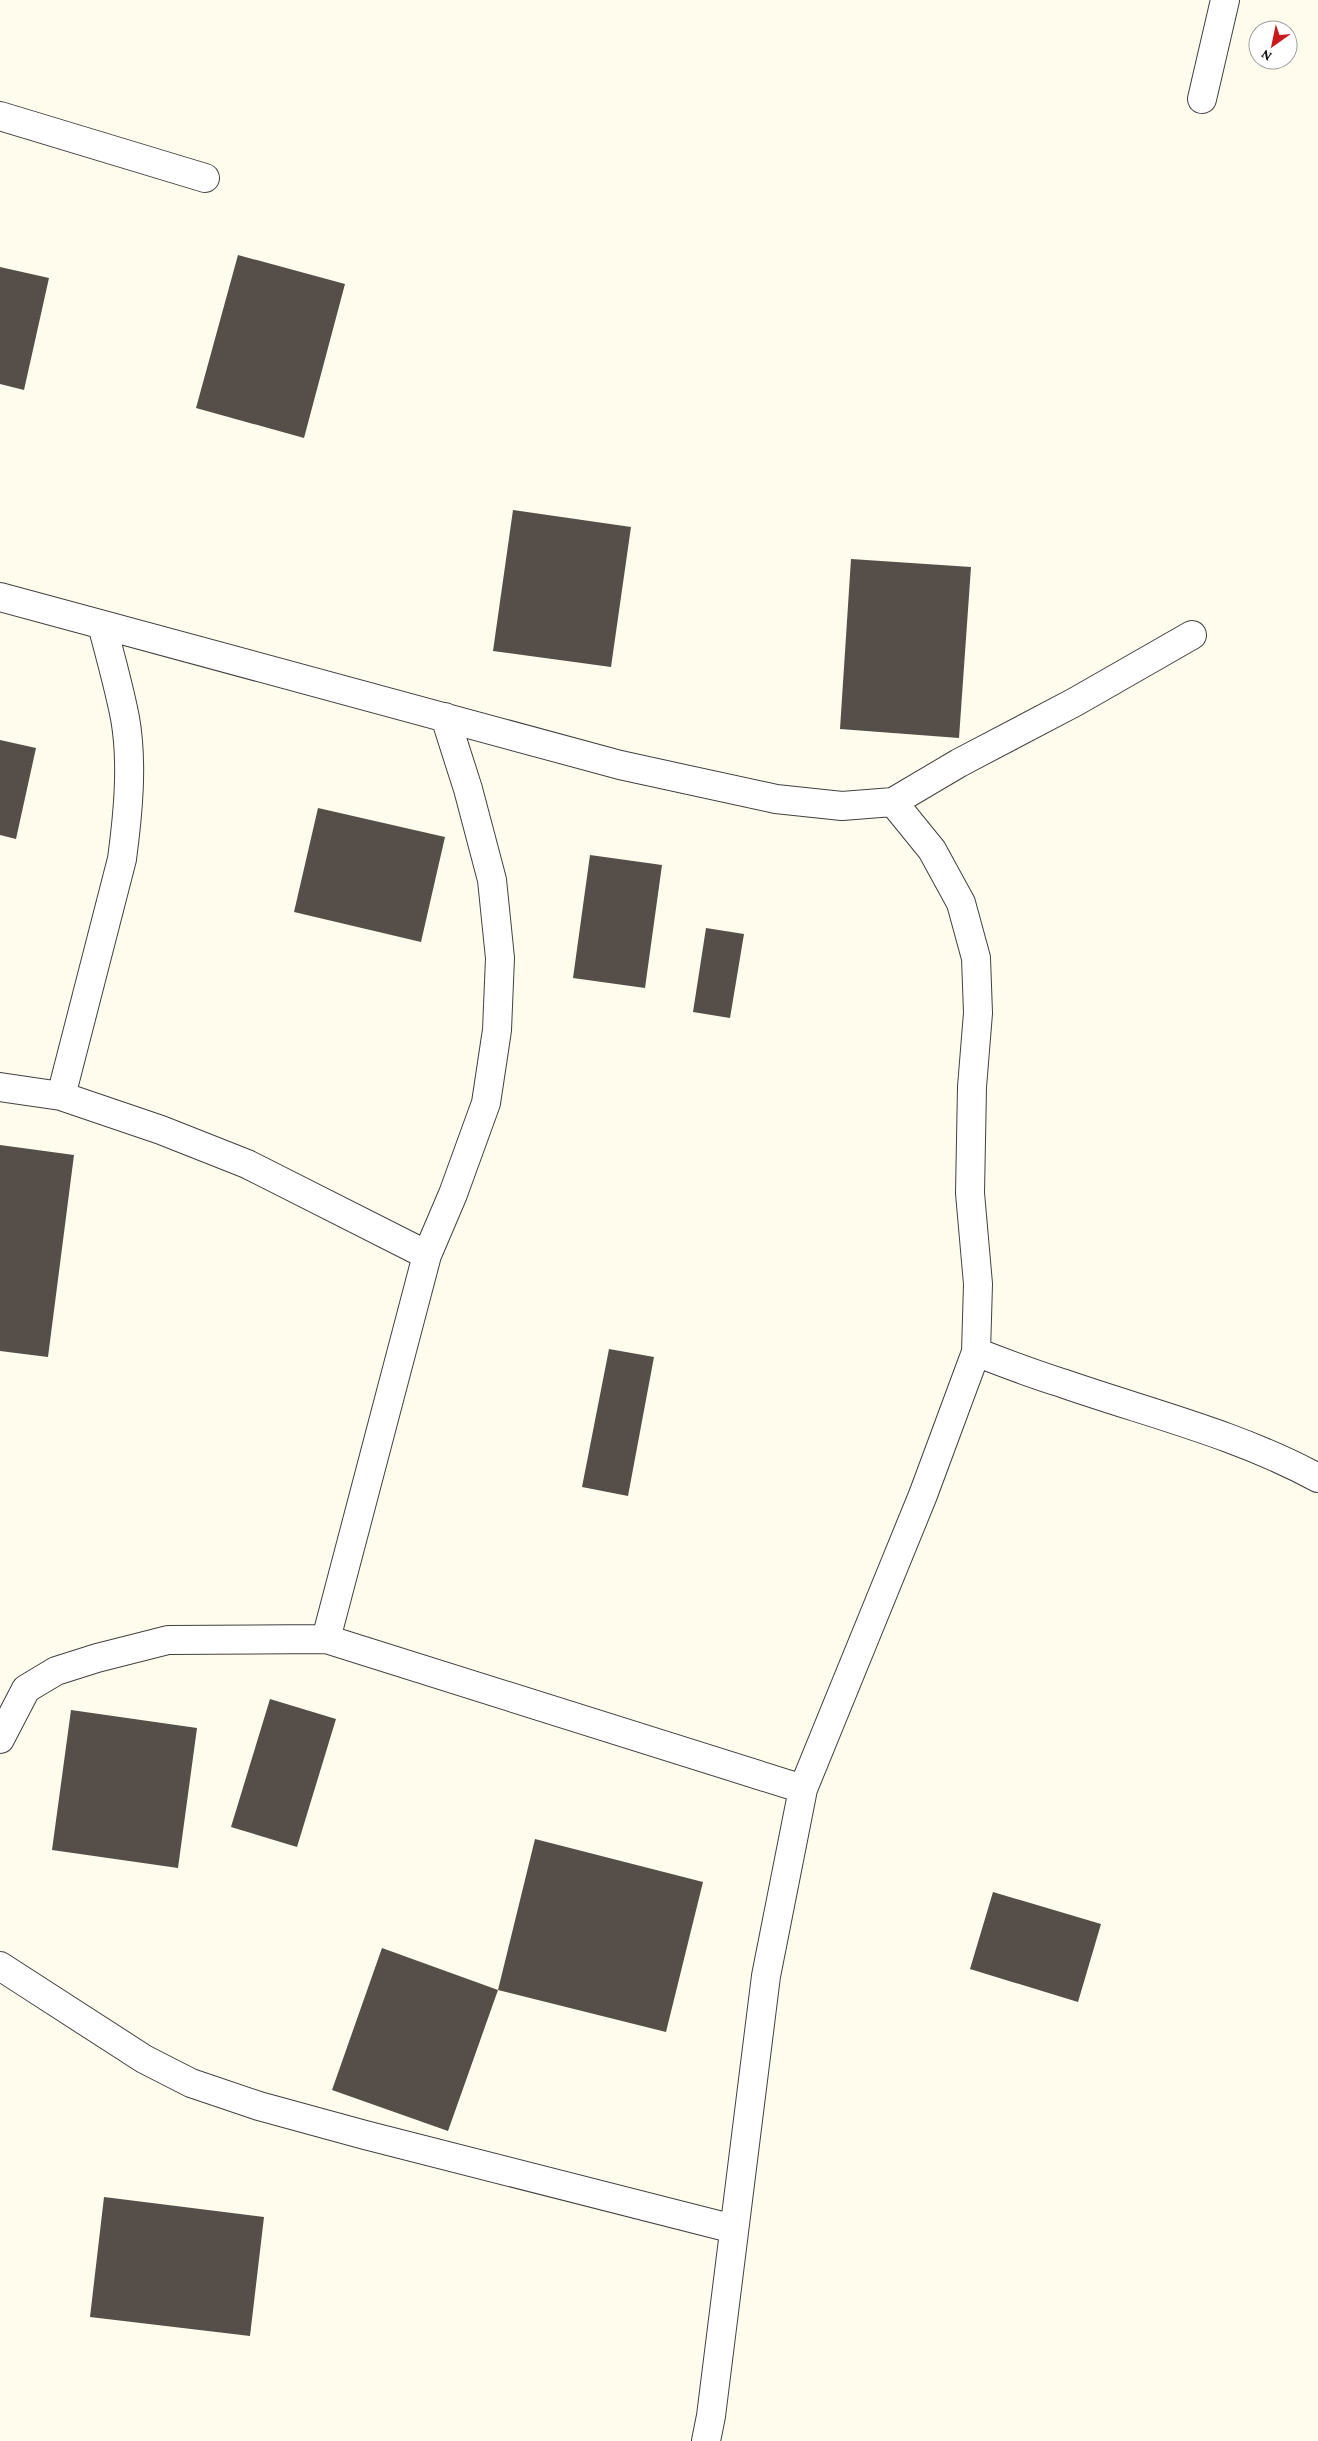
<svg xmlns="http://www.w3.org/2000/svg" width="1318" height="2441" viewBox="0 0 1318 2441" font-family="'Crimson Pro',serif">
  <rect width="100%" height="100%" fill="#fffced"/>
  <!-- building -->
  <path fill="#564e48" d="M238 255 345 284 304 438 196 408Z
    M0 267 49 278 24 390 0 384Z
    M513 510 631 527 611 667 493 651Z
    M851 559 971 567 959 738 840 729Z
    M0 740 36 748 16 839 0 835Z
    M318 808 445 837 421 942 294 912Z
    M590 855 662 865 645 988 573 978Z
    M706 928 744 934 730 1018 693 1012Z
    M0 1145 74 1155 48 1357 0 1351Z
    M609 1349 654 1357 628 1496 582 1487Z
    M270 1699 336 1719 297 1847 231 1827Z
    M71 1710 197 1728 178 1868 52 1850Z
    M535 1839 703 1882 666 2032 498 1990Z
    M993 1892 1101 1924 1078 2002 970 1969Z
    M382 1948 498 1990 448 2131 332 2090Z
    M104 2197 264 2217 250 2336 90 2317Z"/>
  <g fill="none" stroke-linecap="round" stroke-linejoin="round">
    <defs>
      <path id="minor" d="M1202 99 1225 0
        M0 116 205 178
        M0 597 620 765 776 799 842 806 893 802 959 763 1075 702 1192 635
        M893 802 932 850 961 903 976 958 978 1013 972 1087 970 1193 978 1284 976 1352
        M0 1087 61 1096 161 1130 247 1164 427 1255
        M61 1096 122 859C128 814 133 763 125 718 119 687 110 655 102 625
        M326 1639 427 1255 453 1194 486 1103 497 1030 500 958 492 880 468 789 445 717
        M0 1739 26 1689 56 1671 97 1658 168 1640 326 1639 803 1789 766 1976 711 2416 706 2441
        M803 1789 923 1495 976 1352C1004 1363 1033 1374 1062 1383 1148 1413 1237 1434 1318 1478
        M0 1966 144 2059 191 2083 259 2106 365 2135 734 2229"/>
    </defs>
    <!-- minor casing -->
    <use href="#minor" stroke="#404040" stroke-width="30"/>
    <!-- minor -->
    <use href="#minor" stroke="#fff" stroke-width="28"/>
  </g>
  <!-- north arrow -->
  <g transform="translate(1273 45) rotate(213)"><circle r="24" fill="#ffffff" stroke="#9e9e9e"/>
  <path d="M0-4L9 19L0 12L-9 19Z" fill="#c81a1c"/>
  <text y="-8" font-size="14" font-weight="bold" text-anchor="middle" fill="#0d0d0d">N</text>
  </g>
</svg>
